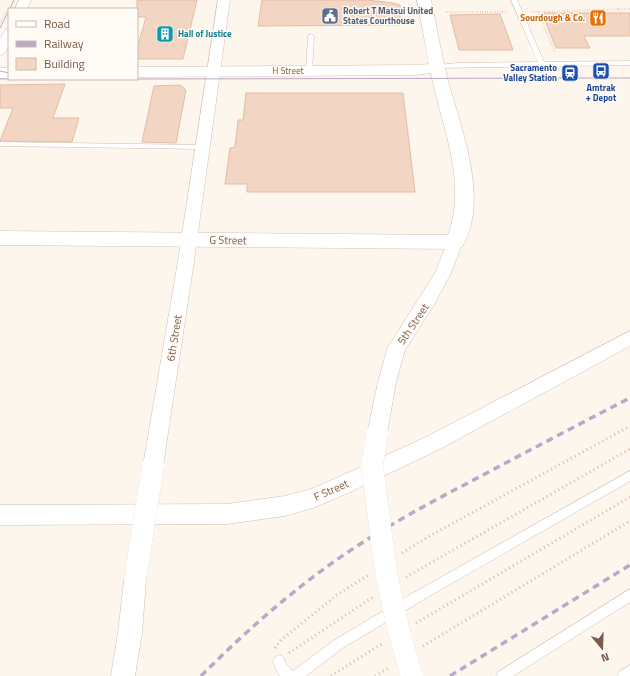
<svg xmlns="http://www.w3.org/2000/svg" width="630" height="676" viewBox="0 0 630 676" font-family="'Titillium Web',sans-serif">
  <rect width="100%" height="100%" fill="#fdf6ec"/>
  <!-- building -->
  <path fill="#f3d5c3" stroke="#e6bba3" d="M137 0H197L183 59H137V49L146 17H137Z
    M262 0H368L393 3 400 5V25L258 26Z
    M542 13H630V36H584L590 48H556Z
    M500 14 513 50H459L450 15Z
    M65 84 53 118H79L72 142 0 141 13 108H0V85Z
    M180 85 186 90 176 143 142 142 154 86Z
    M246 93H403L415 192H247V184H225L230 148 235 147 238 120H243Z"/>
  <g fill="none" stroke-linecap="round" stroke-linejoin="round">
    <defs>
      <path id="lane" d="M511 0H517L544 62 630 61V65L436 68V66L438 65 458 63 538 62Z
        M311 34 314 36 312 71 309 73 306 71 308 36Z
        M0 142 202 145 206 147 202 149 0 146Z
        M630 471V481L421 601 341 649 306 676H280L277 672 273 661 275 657 279 655 283 657 286 664 293 671 333 641 413 593Z
        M630 589V602L513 676H496L498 672Z
        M630 665V676H617L619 672Z"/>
      <path id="street" d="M19 0H31L27 9H15Z
        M218 0H230L194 261 163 466 160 472 153 475 146 472 143 466 178 261Z
        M9 29V45L4 54 0 55V39L5 30Z
        M455 236 461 238 463 242 451 273 435 303 405 350 396 382 387 434 384 440 377 443 370 440 367 434 378 382 387 349 435 273 449 238Z
        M630 331V346L440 449 346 494 313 508 285 516 227 524 0 525V505L227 504 285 496 311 489 332 480 426 437Z
        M135 569 143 572 146 580 142 633 135 676H111L118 633 124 580 127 572Z"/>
      <path id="secondary" d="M417 0H431C437 27 441 54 448 81 461 128 490 200 462 247L455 249 0 245V231L448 235C468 180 441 126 431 73L416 75 137 77V67L416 65 429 64Z
        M0 68H9V78H0Z"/>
    </defs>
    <!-- lane casing -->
    <use href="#lane" stroke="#d1beb0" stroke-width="1"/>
    <!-- street casing -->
    <use href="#street" stroke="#d1beb0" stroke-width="1"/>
    <!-- secondary casing -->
    <use href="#secondary" stroke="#d6c0b0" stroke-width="1"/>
    <!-- path-far1 -->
    <path stroke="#d9b8a5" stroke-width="2" stroke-dasharray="0.5 2" stroke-linecap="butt" d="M618 8 621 13
      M445 12H507
      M532 12 630 9
      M538 12 555 52
      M0 23 6 11"/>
    <!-- path -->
    <path stroke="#d9b8a5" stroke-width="3" stroke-dasharray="1 3.5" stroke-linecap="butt" d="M402 553 428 537 630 426
      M406 577 630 449
      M416 623 630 497
      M423 646 630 521
      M275 648 281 640 337 595 368 575
      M289 653 373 597
      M331 676 383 643
      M375 676 390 667"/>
    <!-- lane -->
    <use href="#lane" fill="#fff" fill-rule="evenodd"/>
    <!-- street -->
    <use href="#street" fill="#fff" fill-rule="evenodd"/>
    <!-- secondary -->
    <use href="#secondary" fill="#fff" fill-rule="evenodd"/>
    <!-- tram -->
    <path stroke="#b9a8c9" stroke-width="1" d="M10 9 14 0
      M0 28 9 10
      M0 71 9 73
      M0 79H52
      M137 79 630 78"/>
    <!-- rail -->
    <path stroke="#b9a8c9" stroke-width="3.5" stroke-dasharray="7 5" stroke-linecap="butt" d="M201 676C248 629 298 585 354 548 395 521 439 498 483 475 532 449 581 423 630 398
      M450 676 630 565"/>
    <defs>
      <path id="street-bridge" d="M377 434 372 465 386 572 398 628 412 676
        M135 580 153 466"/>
    </defs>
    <!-- street-bridge casing -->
    <use href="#street-bridge" stroke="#d1beb0" stroke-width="22" stroke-linecap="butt"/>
    <!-- street-bridge -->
    <use href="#street-bridge" stroke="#fff" stroke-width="22"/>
  </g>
  <!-- icons -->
  <defs>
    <symbol id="civic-square" viewBox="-11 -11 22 22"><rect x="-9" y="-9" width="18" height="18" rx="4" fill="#5c6f8a" stroke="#fffaf3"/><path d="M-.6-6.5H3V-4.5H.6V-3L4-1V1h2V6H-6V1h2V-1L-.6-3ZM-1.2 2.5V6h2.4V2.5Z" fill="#fff"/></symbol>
    <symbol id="restaurant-square" viewBox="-11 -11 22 22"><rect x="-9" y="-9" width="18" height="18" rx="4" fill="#e8710a" stroke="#fffaf3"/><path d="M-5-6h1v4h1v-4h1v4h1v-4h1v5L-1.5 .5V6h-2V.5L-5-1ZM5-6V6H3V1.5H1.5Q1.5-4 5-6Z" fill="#fff"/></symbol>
    <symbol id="building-square" viewBox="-11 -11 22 22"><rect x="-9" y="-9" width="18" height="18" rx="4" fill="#0f9aa8" stroke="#fffaf3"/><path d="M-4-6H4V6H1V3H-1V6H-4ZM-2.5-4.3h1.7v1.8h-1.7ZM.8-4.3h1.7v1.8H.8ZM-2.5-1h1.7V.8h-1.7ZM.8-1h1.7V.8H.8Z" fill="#fff"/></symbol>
    <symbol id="bus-square" viewBox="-11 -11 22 22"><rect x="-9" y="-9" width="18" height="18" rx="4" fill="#1a4fb4" stroke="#fffaf3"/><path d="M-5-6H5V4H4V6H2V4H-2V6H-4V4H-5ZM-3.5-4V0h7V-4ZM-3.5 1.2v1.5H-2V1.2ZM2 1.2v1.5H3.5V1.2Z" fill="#fff"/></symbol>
    <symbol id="station-square" viewBox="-11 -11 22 22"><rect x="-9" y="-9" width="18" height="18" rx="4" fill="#1a4fb4" stroke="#fffaf3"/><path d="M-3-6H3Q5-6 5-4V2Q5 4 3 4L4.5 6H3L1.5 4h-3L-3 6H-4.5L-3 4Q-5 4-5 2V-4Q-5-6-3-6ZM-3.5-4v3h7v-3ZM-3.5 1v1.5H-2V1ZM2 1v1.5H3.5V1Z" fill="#fff"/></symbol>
  </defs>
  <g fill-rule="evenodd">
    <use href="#civic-square" x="320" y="6" width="20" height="20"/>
    <use href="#restaurant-square" x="588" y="8" width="20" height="20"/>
    <use href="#building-square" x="155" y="24" width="20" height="20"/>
    <use href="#bus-square" x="591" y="61" width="20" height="20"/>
    <use href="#station-square" x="560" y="63" width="20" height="20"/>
  </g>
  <g text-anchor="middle" stroke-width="3" stroke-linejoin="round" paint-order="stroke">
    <!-- far-service labels -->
    <g font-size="9" font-weight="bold" fill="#4e5e75" stroke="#fffaf3" text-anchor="start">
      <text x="343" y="14">Robert T Matsui United<tspan x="343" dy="10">States Courthouse</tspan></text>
    </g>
    <!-- far-food labels -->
    <g font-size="9" font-weight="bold" fill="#c56008" stroke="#fffaf3" text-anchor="end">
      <text x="585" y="21">Sourdough &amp; Co.</text>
    </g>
    <!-- far-culture labels -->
    <g font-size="9" font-weight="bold" fill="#0d838f" stroke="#fffaf3" text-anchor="start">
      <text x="178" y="37">Hall of Justice</text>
    </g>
    <!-- far-transit labels -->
    <g font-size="9" font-weight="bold" fill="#164399" stroke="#fffaf3" text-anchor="end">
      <text x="557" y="71">Sacramento<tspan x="557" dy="10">Valley Station</tspan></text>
      <text x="601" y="91" text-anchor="middle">Amtrak<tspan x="601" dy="10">+ Depot</tspan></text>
    </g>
    <!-- far-street labels -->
    <g font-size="9" fill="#7a5c4d" stroke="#fffaf3">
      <text x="288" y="74">H Street</text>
    </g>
    <!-- street labels -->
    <g font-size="11" fill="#7a5c4d" stroke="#fffaf3">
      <text transform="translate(228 240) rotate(1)" y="4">G Street</text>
      <text transform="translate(413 324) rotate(-56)" y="4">5th Street</text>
      <text transform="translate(174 338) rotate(-81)" y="4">6th Street</text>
      <text transform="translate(331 490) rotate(-24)" y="4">F Street</text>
    </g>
  </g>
  <!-- legend -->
  <rect x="8" y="8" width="130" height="72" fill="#fffaf3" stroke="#cabbb1"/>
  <rect x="16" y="21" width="20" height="6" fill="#ffffff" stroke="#cabbb1"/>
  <text x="44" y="28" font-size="12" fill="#7a5c4d">Road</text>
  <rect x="16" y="41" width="20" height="6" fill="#b9a8c9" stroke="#cabbb1"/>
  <text x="44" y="48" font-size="12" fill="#7a5c4d">Railway</text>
  <rect x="16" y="58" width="20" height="12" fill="#f3d5c3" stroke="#cabbb1"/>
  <text x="44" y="68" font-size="12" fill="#7a5c4d">Building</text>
  <!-- north arrow -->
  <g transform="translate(602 648) rotate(161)" stroke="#fffaf3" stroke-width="3" paint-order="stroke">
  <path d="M0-3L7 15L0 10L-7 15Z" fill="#7a5c4d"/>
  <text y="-6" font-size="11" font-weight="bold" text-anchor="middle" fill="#7a5c4d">N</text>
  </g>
</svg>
